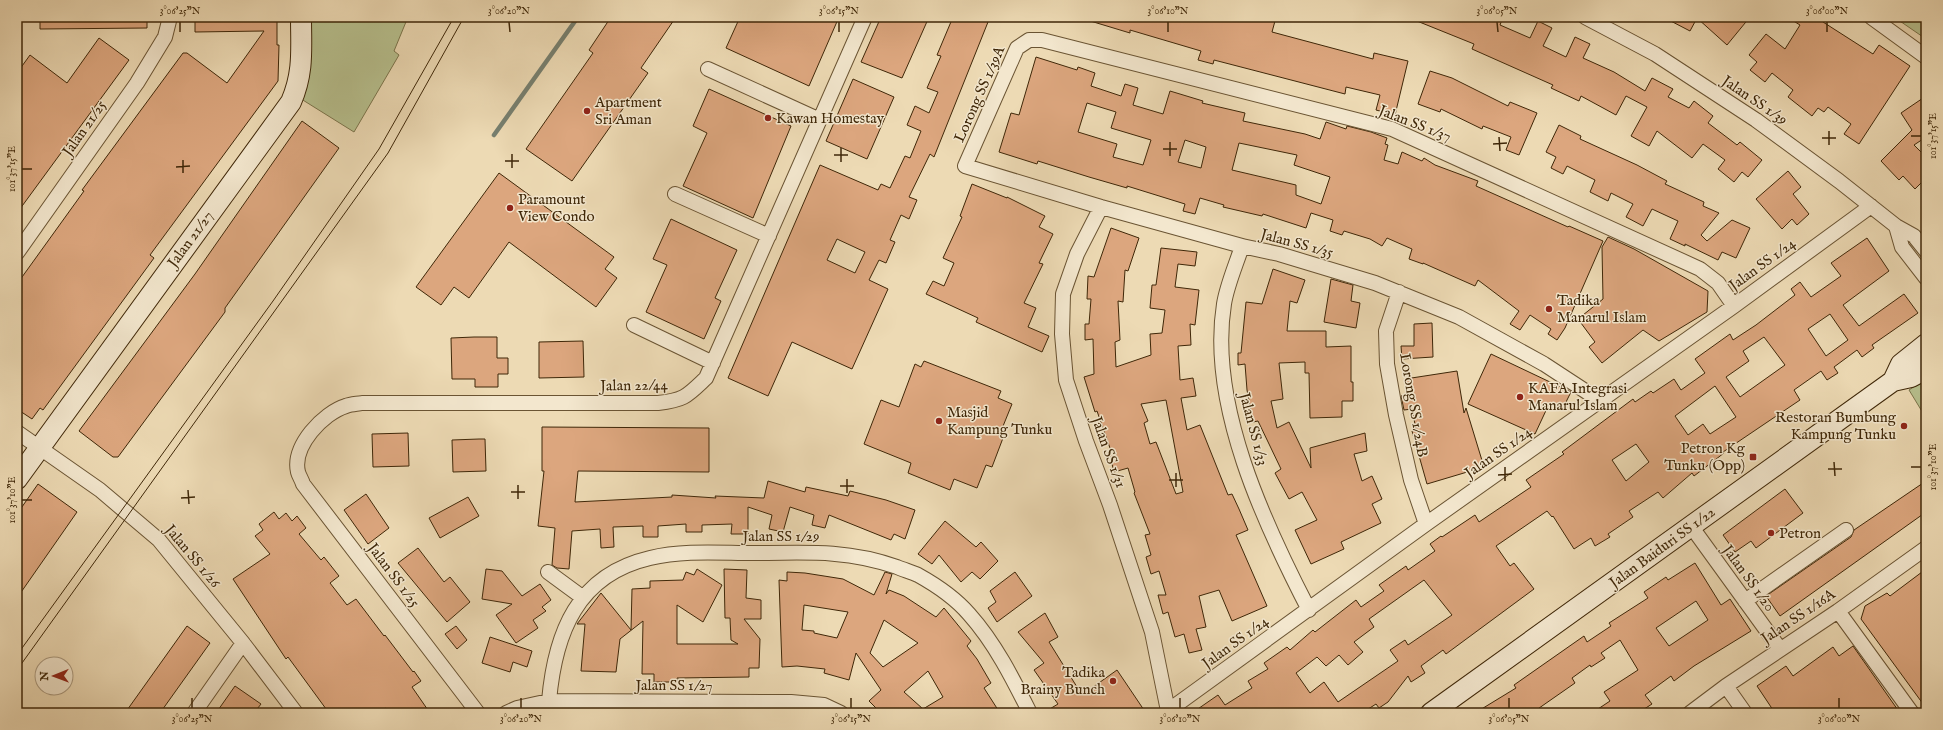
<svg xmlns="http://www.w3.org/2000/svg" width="1943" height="730" viewBox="0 0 1943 730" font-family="'IM FELL English',serif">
  <rect width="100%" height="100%" fill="#eddab4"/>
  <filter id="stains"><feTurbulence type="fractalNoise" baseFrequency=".005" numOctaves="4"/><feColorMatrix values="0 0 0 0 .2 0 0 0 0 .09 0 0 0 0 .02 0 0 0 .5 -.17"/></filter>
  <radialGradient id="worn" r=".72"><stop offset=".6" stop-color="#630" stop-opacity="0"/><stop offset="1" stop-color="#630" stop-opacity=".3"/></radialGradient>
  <!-- green -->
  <path fill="#b7c08e" stroke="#7b744b" d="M309 17H408L394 51 399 55 354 132 298 97Z
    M1894 17H1926V39Z
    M1926 379V418L1909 390Z"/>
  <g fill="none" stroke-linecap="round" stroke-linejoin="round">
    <!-- stream -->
    <path stroke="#767f6f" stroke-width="4.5" d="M494 135 578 17"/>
  </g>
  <!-- building -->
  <path fill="#dca67e" stroke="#3f2708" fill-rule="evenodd" d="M40 17H147V28L40 29Z
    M195 17H277V45H279L278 81 150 255 154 258 43 410 40 408 32 419 17 409V401L22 394 17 390V284L84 191 82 190 183 53H187L227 83 264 31 195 32Z
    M611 17H676L641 68 648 73 572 181 526 149 593 53 589 50Z
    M740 17H839L809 86 726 48Z
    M881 17H929L902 78 861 62Z
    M953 17H990L934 157 930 154 909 197 917 200 909 219 901 215 890 240 895 242 886 263 879 260 869 280 888 289 852 369 792 342 768 396 728 378 820 165 878 190 881 184 890 188 905 156 910 158 921 131 907 125 915 106 929 113 938 92 927 88 941 56 937 55ZM837 239 865 252 855 273 827 260Z
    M1087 17H1259L1275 21 1272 32 1373 59 1374 53 1408 61 1395 115 1376 110 1380 95 1346 87 1345 94 1214 60 1213 64 1198 60 1201 51 1130 30V33L1087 20Z
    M1407 17H1503L1500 25 1530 38 1538 21 1552 28 1543 46 1566 57 1575 37 1590 44 1583 58 1614 72 1645 91 1652 78 1673 89 1668 97 1689 108 1694 101 1713 116 1708 123 1737 145 1740 142 1762 160 1748 177 1742 172 1734 182 1718 169 1725 160 1703 144 1692 158 1657 131 1649 146 1631 136 1647 107 1626 96 1616 115 1581 96 1579 101 1551 88 1553 85 1472 49 1474 44Z
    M1663 17H1750L1727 45 1697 18 1690 31Z
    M1787 17H1826L1823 22 1873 54 1879 45 1910 66 1859 144 1844 134 1851 124 1828 107 1824 112 1818 108 1812 116 1788 97 1793 90 1772 73 1765 82 1750 70 1757 62 1749 55 1766 34 1785 49 1800 25Z
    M99 38 129 60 17 213V73L30 55 67 83Z
    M1036 57 1077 70 1078 67 1095 73 1091 86 1121 96 1125 84 1138 88 1133 105 1163 114 1170 91 1203 101 1202 103 1245 113 1243 121 1305 134 1320 139 1326 122 1346 129 1347 126 1371 132 1387 138 1385 144 1388 145 1384 160 1398 164 1402 152 1422 161 1424 158 1435 165 1478 181 1476 186 1568 227 1569 226 1603 241 1565 328 1557 340 1548 334 1551 329 1530 315 1520 330 1510 324 1519 311 1478 280 1475 286 1423 263V264L1409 259 1412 249 1387 238 1382 246 1370 239 1344 231 1342 235 1330 231 1333 220 1311 213 1306 228 1263 214 1262 216 1223 207 1224 205 1200 198 1195 214 1183 211 1185 204 1127 186V188L1089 177 1038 161 1037 164 999 152 1011 113 1019 115ZM1087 103 1116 112 1111 128 1151 140 1143 165 1113 157 1117 144 1078 132ZM1185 140 1206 147 1201 168 1178 162ZM1239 143 1297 155 1294 165 1330 177 1321 204 1296 195V185L1232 170Z
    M1430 71 1452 78 1508 106 1510 102 1537 113 1519 155 1506 150 1511 137 1483 126 1482 129 1441 109 1440 112 1418 104Z
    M853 79 894 97 867 159 826 141Z
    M709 89 791 126 753 218 683 186 707 133 693 126Z
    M1926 96V137L1914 145 1926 157V178L1915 189 1903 176 1899 180 1881 161 1912 130 1901 113Z
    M302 121 339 148 225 308V312L118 457H113L79 431 195 274Z
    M1559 125 1581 136 1580 139 1637 165 1667 181 1665 184 1704 202 1703 206 1719 213 1701 235 1707 241 1732 220 1750 228 1736 258 1722 252 1718 260 1685 244V246L1670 239 1678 221 1652 209 1643 226 1626 217 1633 204 1611 193 1608 201 1590 192 1595 180 1567 166 1563 174 1551 168 1556 157 1546 152Z
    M1788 171 1801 187 1793 194 1809 214 1797 225 1792 219 1782 229 1756 199Z
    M499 173 614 257 605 269 617 278 596 307 509 242 469 298 454 287 441 305 416 287Z
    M972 184 1007 198V197L1045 216 1039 227 1053 234 1039 263 1043 264 1024 303 1036 308 1028 327 1049 336 1042 352 976 322 978 318 926 294 933 281 944 286 954 263 943 258 962 217 960 216Z
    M671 219 737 250 715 298 721 301 704 339 646 312 667 265 653 259Z
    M1111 228 1139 238 1128 271 1125 270 1123 302 1118 301 1120 340 1115 342 1116 367 1151 355 1150 334 1162 333 1165 310 1150 308 1152 285H1156L1161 248 1197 252 1195 266 1178 264 1175 287 1199 290 1195 325 1190 324 1191 345 1178 346 1180 380 1193 378 1196 396 1181 398 1187 430 1200 425 1228 495 1232 494 1239 509 1248 530 1236 535 1267 606 1232 621 1219 590 1199 596 1206 627 1196 629 1202 650 1189 653 1184 634 1175 637 1168 612 1163 614 1158 595H1166L1159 571 1151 574 1146 557 1151 555 1145 535 1150 534 1134 493 1135 492 1128 468 1114 472 1109 452 1111 451 1097 411 1095 412 1084 377 1094 374 1093 339 1085 340V324H1089L1091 299H1087L1088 276 1094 277ZM1166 400 1183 492 1176 494 1156 442 1150 444 1144 423 1148 421 1141 404Z
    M1608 237 1634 249 1708 291 1707 312 1659 341 1643 330 1602 363 1589 347 1595 342 1578 319 1603 299 1602 247Z
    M1867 238 1889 271 1843 305 1859 326 1904 294 1918 313 1872 345 1874 348 1862 357 1857 350 1834 367 1838 373 1827 380 1821 371 1794 390 1800 400 1723 452 1724 453 1694 476 1692 473 1663 498 1658 492 1629 511 1633 517 1608 534 1610 537 1595 546 1591 538 1574 549 1553 516 1552 517 1547 511 1496 546 1510 566 1514 563 1534 589 1446 654 1443 650 1421 666 1425 673 1411 682 1408 676 1388 702 1379 708 1376 704 1362 713H1192L1218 695 1225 705 1252 688 1248 681 1268 669 1264 663 1287 647 1290 650 1313 630 1315 632 1356 600 1361 607 1384 591 1379 585 1406 566 1408 570 1435 551 1430 544 1441 536 1442 537 1475 515 1479 522 1531 487 1526 480 1564 454 1562 452 1633 399 1635 402 1651 391 1653 393 1674 379 1681 390 1705 373 1695 359 1730 334 1733 340 1756 325 1795 295 1791 289 1800 282 1811 297 1841 276 1831 263ZM1830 314 1848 340 1826 356 1808 329ZM1764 337 1785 365 1740 397 1726 377 1749 361 1743 351ZM1715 386 1736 417 1710 434 1703 424 1688 435 1675 416ZM1636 444 1649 462 1626 481 1612 460ZM1424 580 1452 615 1408 645 1405 640 1390 650 1398 661 1338 702 1324 682 1310 693 1296 673 1317 657 1326 666 1339 655 1348 665 1363 652 1354 642 1374 627 1369 619Z
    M1273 269 1305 280 1297 303 1290 301 1287 331H1326V347L1351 346V382H1353V401H1342V417L1310 418 1309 373H1305V362L1279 363 1283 399 1271 401 1277 428 1289 422 1311 468 1310 448 1365 433 1367 451 1354 454 1362 481 1372 476 1382 499 1372 504 1381 523 1341 542 1344 549 1311 564 1295 530 1317 520 1302 492 1289 499 1275 473 1281 469 1258 421 1253 422 1247 390 1245 364 1238 365V353H1241L1246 302 1262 304Z
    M1331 279 1353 285 1351 301 1360 303 1356 328 1324 322Z
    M1432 323 1433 357 1402 359 1401 346H1414V324Z
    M474 337H497V358H508V374H498V387H475V379H452L451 338Z
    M583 341 584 377 539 378V342Z
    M1491 354 1571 392 1562 410 1549 404 1535 434 1468 404Z
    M924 361 1001 391 998 398 1012 404 999 436 1003 438 992 467 986 465 977 488 954 479 950 490 908 473 911 463 864 444 881 400 899 407 915 364 921 367Z
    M1457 371 1464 413 1466 408 1484 467 1427 484 1412 431 1416 430 1414 419 1417 418V416H1413L1412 409 1404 410 1401 396 1407 395 1405 379Z
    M542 427 709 428V472L578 471 575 502 672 497V495L716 498 715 496 764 498 768 481 805 492 806 487 848 496 850 491 886 500 915 510 905 539 894 534 891 540 829 515 825 528 812 525 814 515 790 507 783 532 769 529 772 515 748 507V534H731L732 524 702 525V532H686V524L658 526V537H643V526L613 527 614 547 601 548 600 529 572 531 569 569 557 568 552 565 555 528 538 526 544 471H542Z
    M408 433 409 466 373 467 372 434Z
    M479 439H485L486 471 453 472 452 440Z
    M1926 481V512L1780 616 1766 596 1851 537 1854 530Z
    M38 484 77 512 17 598V514Z
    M1785 489 1803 513 1756 548 1751 541 1735 552 1723 535Z
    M366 494 389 528 368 544 344 510Z
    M468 497 479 516 440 538 429 518Z
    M274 512 279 519 286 513 292 521 297 516 306 528 299 534 321 560 324 557 339 576 330 583 347 605 356 599 384 636 385 635 413 672 414 671 421 681 412 687 430 713H389L386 708 379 713H329L288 657 286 659 233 579 270 554 255 536 263 530 259 524Z
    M945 521 976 547 981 542 998 561 980 579 972 572 961 582 939 555 932 564 918 554Z
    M418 548 444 582 450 577 470 602 447 622 398 563Z
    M1695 563 1721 605 1730 599 1751 631 1694 666 1674 681 1671 676 1645 695 1652 704 1638 713H1592L1610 701 1604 692 1638 670 1620 640 1601 653 1605 658 1591 667 1590 665 1572 678 1575 683 1532 713H1475L1516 688 1514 685 1584 636 1587 642 1611 626 1609 623 1648 598 1644 592 1666 577 1668 580ZM1696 601 1708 620 1669 646 1656 628Z
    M486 569 502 571 522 596 540 584 551 600 542 607 546 611 533 620 538 628 516 643 496 615 512 604 482 599Z
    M697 569 722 585 703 622 677 605V644H738L731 640 730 618H725L724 569 747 570 746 598 761 600V619H744L760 639 759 668H749V677L677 678V682H654V674H642L643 621 620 639 616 672 581 671 585 624H577L601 593 631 630 632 589 650 588V581L683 580 686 572 694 575Z
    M1926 569V708L1861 619 1865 606 1887 593 1890 596Z
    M787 572 805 573 843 579 874 595 885 572 892 574 886 594 889 590 904 596 936 617 944 608 971 641 967 646 977 659 991 683 984 688 1000 713H881L869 701 881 690 856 653 849 680 824 673 825 669 797 666 782 667 779 580 787 581ZM804 605 848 612 837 638 814 633V631L802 630ZM884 620 918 643 883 667 870 653ZM928 671 943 697 923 709 904 692Z
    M1015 572 1032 596 997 622 988 608 996 602 990 591Z
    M1045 613 1058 637 1049 642 1082 695 1117 670 1146 713H1043L1058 704 1034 670 1044 663 1018 632Z
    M187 626 210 643 160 713H125Z
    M456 626 467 640 457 649 445 634Z
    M490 637 532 651 527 667 513 662 510 672 482 663Z
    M1853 646 1900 713H1775L1757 686 1786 666 1793 676 1833 647 1839 656Z
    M235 686 261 704 254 713H216Z"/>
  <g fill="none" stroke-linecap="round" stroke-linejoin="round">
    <defs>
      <path id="street" d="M1585 17 1655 54 1756 120 1839 181 1896 226 1914 236 1926 251
        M1871 17 1926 57
        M708 69 820 120
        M675 194 769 236
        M1101 207 1077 254 1063 294 1062 334 1066 380 1086 441 1110 505 1152 632 1168 711
        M1896 226 1902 247 1926 278
        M1242 246C1236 265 1227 285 1224 304 1208 404 1264 523 1309 610
        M17 253 137 83 165 37 170 17
        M1399 292 1386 331 1387 364 1396 415 1411 480 1426 524
        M634 325 713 363
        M1599 400 1544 364 1459 317 1375 283 1279 254 1242 246 1101 207 965 166 1017 48 1029 40H1042L1392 129 1700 269 1718 283 1734 306
        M17 432 100 490 159 540 243 643 296 713
        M1691 526 1780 649
        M548 572 582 597
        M1745 601 1846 530
        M1838 611 1912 713
        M1726 686 1745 713
        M549 701C555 633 577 575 650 558 688 549 728 554 766 553 813 552 852 551 897 567 904 570 912 572 918 575 936 585 956 599 969 614 995 643 1013 679 1030 713
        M194 713 243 643
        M478 713 303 484C302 480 299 476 298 472 292 446 323 413 346 406 351 404 357 404 362 403H658C685 400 687 396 706 378L865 17
        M506 713 517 708 549 701 791 702 824 705 841 713
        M1165 713 1426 524 1734 306 1871 206
        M1690 713 1726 686 1838 611 1926 548"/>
      <path id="secondary" d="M1893 381 1901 364 1926 344
        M17 479 291 102C304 72 301 49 301 17
        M1431 713 1893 381 1911 377 1926 369"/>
    </defs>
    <!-- street casing -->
    <use href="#street" stroke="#6a5433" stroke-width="16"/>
    <!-- secondary casing -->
    <use href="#secondary" stroke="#3f2708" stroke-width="22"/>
    <!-- street -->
    <use href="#street" stroke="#f3e7ce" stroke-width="14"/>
    <!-- secondary -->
    <use href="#secondary" stroke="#f3e7ce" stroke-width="20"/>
    <!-- tram -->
    <path stroke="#3f2708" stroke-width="1" d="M17 655 273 301 379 149 454 17
      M17 670 388 153 464 17"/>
  </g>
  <!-- ticks -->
  <path fill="none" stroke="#3f2708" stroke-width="1.5" d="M180 22V32M509 22 510 32M839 22V32M1168 22V32M1497 22 1498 32M1827 22V32M1829 131V145M1911 136H1921M1499 137 1500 151M1822 138H1836M1170 142V156M1493 144 1507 143M841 148V162M1163 149H1177M512 154V168M834 155H848M183 160V173M505 161H519M176 167 190 166M22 169H32M1834 462 1835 476M1505 467V481M1911 467H1921M1828 469H1842M1176 473V487M1498 475 1512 474M847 479V493M1169 480H1183M518 485V499M840 486H854M188 490 189 504M511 492H525M181 498 195 497M22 500H32M192 698V708M521 698V708M851 698V708M1180 698V708M1509 698V708M1839 698V708"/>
  <!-- markers -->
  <g fill="#8f2418" stroke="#f3e7ce" stroke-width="1.5">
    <circle cx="587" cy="111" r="4"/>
    <circle cx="768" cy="118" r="4"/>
    <circle cx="510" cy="208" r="4"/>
    <circle cx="1549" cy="309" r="4"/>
    <circle cx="1520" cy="397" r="4"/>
    <circle cx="939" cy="421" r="4"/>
    <circle cx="1904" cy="426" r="4"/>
    <rect x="1749" y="453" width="8" height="8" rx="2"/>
    <circle cx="1771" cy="533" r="4"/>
    <circle cx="1113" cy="681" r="4"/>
  </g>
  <g text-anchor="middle" stroke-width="3" stroke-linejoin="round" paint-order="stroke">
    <!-- street labels -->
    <g font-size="15" fill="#3f2708" stroke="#f3e7ce">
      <text transform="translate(979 94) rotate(-66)" y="5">Lorong SS 1/39A</text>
      <text transform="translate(1755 100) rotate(34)" y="5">Jalan SS 1/39</text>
      <text transform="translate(1415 123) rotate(21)" y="5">Jalan SS 1/37</text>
      <text transform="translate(84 128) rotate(-55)" y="5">Jalan 21/25</text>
      <text transform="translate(190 239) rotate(-54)" y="5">Jalan 21/27</text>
      <text transform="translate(1297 243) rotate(15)" y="5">Jalan SS 1/35</text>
      <text transform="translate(1762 264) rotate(-36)" y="5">Jalan SS 1/24</text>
      <text transform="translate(634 385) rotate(-1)" y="5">Jalan 22/44</text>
      <text transform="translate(1414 405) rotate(80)" y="5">Lorong SS 1/24B</text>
      <text transform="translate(1254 429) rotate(75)" y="5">Jalan SS 1/33</text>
      <text transform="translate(1109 452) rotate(70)" y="5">Jalan SS 1/31</text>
      <text transform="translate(1498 452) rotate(-35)" y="5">Jalan SS 1/24</text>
      <text x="781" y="541">Jalan SS 1/29</text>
      <text transform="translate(1662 547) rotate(-36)" y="5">Jalan Baiduri SS 1/22</text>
      <text transform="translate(193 556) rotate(50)" y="5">Jalan SS 1/26</text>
      <text transform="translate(394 575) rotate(53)" y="5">Jalan SS 1/25</text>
      <text transform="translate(1749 578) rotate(54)" y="5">Jalan SS 1/20</text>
      <text transform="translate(1798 616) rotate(-34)" y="5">Jalan SS 1/16A</text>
      <text transform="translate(1235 642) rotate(-36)" y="5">Jalan SS 1/24</text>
      <text x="674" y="690">Jalan SS 1/27</text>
    </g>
    <!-- poi labels -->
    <g font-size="15" fill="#3f2708" stroke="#f3e7ce" text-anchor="start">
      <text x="595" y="107">Apartment<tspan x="595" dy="17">Sri Aman</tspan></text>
      <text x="776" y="123">Kawan Homestay</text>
      <text x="518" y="204">Paramount<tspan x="518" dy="17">View Condo</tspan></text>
      <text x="1557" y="305">Tadika<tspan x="1557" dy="17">Manarul Islam</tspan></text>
      <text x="1528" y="393">KAFA Integrasi<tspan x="1528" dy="17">Manarul Islam</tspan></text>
      <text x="947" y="417">Masjid<tspan x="947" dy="17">Kampung Tunku</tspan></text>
      <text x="1896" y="422" text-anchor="end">Restoran Bumbung<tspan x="1896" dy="17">Kampung Tunku</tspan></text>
      <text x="1745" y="453" text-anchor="end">Petron Kg<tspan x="1745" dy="17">Tunku (Opp)</tspan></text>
      <text x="1779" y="538">Petron</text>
      <text x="1105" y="677" text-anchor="end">Tadika<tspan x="1105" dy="17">Brainy Bunch</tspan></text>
    </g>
  </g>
  <!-- margin -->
  <rect width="1943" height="730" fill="none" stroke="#eddab4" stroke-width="44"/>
  <!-- north arrow -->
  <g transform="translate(54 676) rotate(269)"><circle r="19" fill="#f3e7ce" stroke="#ab9a7f"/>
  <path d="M0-3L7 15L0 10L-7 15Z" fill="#8f2418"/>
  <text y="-6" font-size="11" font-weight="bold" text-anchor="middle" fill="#3f2708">N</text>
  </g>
  <rect x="22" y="22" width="1899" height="686" fill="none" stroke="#3f2708" stroke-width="1.5"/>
  <g font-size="10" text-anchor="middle" fill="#3f2708">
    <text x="180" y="14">3°06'25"N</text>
    <text x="509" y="14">3°06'20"N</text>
    <text x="839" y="14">3°06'15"N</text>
    <text x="1168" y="14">3°06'10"N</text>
    <text x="1497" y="14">3°06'05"N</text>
    <text x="1827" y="14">3°06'00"N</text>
    <text transform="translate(1932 136) rotate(-90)" y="4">101°37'15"E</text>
    <text transform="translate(11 169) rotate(-90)" y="4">101°37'15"E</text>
    <text transform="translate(1932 467) rotate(-90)" y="4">101°37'10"E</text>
    <text transform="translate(11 500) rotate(-90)" y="4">101°37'10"E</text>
    <text x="192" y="722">3°06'25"N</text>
    <text x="521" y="722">3°06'20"N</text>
    <text x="851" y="722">3°06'15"N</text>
    <text x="1180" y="722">3°06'10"N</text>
    <text x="1509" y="722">3°06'05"N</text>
    <text x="1839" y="722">3°06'00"N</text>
  </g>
  <rect width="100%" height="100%" filter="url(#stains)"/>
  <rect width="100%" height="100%" fill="url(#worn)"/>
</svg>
